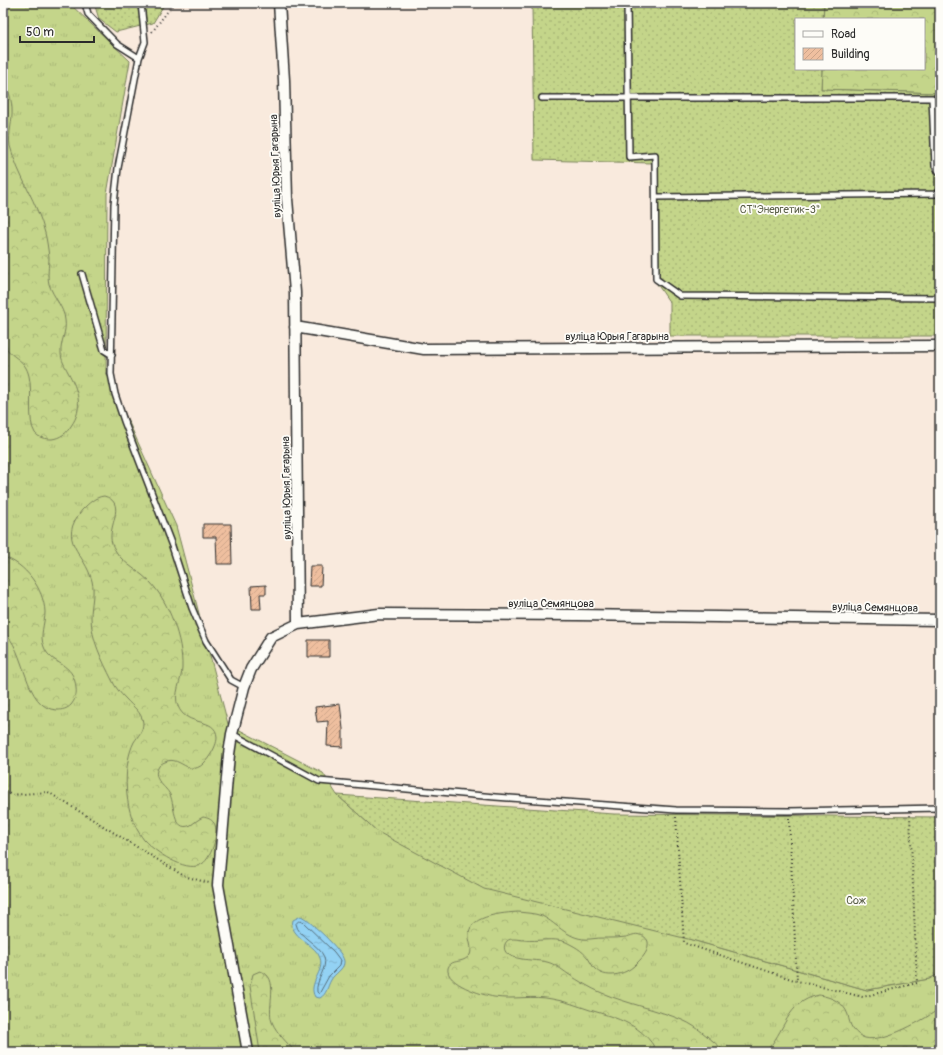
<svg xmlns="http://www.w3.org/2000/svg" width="943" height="1055" viewBox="0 0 943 1055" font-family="Pangolin,sans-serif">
  <defs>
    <pattern id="grass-tufts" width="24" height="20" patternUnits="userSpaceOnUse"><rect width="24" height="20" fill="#c4d58a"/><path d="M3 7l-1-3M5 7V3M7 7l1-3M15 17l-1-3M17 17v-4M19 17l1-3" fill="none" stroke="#a9b777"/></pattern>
    <pattern id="forest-crowns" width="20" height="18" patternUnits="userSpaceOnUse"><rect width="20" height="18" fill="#c4d58a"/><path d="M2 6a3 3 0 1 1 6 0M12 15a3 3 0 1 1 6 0" fill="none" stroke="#a9b777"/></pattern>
    <pattern id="garden-dots" width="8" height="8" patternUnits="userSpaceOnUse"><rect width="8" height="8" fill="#c4d58a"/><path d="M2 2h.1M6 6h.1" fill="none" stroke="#a9b777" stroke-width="1.8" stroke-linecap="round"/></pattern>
    <pattern id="water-ripples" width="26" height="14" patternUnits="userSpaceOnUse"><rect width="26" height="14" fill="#93d2f4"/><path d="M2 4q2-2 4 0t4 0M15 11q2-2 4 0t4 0" fill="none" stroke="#7fb4d1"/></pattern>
    <pattern id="building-hatch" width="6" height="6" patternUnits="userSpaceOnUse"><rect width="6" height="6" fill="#efbf9f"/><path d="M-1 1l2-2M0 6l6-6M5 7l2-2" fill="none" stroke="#cda489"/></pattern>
  </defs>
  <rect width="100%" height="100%" fill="#f9eadd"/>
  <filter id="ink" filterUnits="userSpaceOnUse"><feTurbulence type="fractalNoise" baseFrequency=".025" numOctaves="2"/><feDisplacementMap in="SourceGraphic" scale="8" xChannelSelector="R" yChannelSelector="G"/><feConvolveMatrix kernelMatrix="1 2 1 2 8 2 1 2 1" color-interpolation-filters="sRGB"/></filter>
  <g filter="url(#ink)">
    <!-- grass -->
    <path fill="url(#grass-tufts)" stroke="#78805a" d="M3 3H69L130 61 107 194 106 372 176 526 228 724 323 773 337 795 378 832 692 940 867 990 929 979 940 973V1052H3Z"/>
    <!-- forest -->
    <path fill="url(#forest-crowns)" stroke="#78805a" d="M824 3H940V146L936 93 821 89 822 69H924V19H823Z
      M3 71C6 83 11 95 12 108 13 121 8 133 10 146 18 176 38 204 45 233 47 241 48 249 49 257 49 266 47 276 49 284 53 297 64 307 65 320 67 332 60 342 61 353 61 360 65 366 68 372 78 390 84 408 71 426 67 433 60 438 52 439 45 439 39 438 35 433 27 421 33 392 29 376 25 359 15 360 7 349 5 346 4 343 3 340Z
      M104 496C126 502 110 523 111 538 111 545 117 554 122 559 130 567 141 573 150 582 169 602 183 640 182 668 182 680 173 695 178 706 186 728 216 716 217 737 217 743 214 749 211 754 191 786 182 753 165 762 162 763 159 765 158 768 152 779 165 786 169 793 175 801 172 834 191 825 195 822 199 819 203 817 208 818 211 819 214 823 220 832 211 861 200 865 185 872 155 852 144 840 141 836 137 830 135 825 124 803 123 764 134 742 138 736 143 731 143 723 142 712 133 707 126 699 120 693 115 687 112 680 102 660 91 639 91 617 91 605 95 593 92 581 85 552 56 542 82 510 89 503 95 497 104 496Z
      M3 557C25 563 44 589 45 612 45 624 39 635 44 647 51 666 74 661 76 688 77 695 75 700 71 705 67 709 62 710 57 710 23 709 26 647 3 632Z
      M518 912C526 913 534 913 542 916 558 924 569 941 590 939 601 937 614 939 626 937 631 936 635 933 640 935 645 936 649 940 648 945 648 953 640 960 635 965 625 975 605 980 594 968 592 965 590 961 588 958 582 950 574 946 566 942 552 937 538 942 524 940 518 940 508 936 505 944 499 962 537 959 547 962 555 964 561 969 568 974 579 981 590 988 602 993 628 1004 656 1009 682 1020 699 1027 712 1041 726 1052H657C644 1025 617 1018 590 1010 578 1006 565 1001 552 999 533 995 513 1000 494 997 483 995 445 984 448 968 450 961 458 962 463 960 466 959 468 957 470 955 473 947 468 941 469 933 471 915 504 913 518 912Z
      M260 971C281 977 266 1007 272 1022 277 1034 288 1043 295 1052H260L250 986 253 974Z
      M819 995C831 997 844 1002 848 1015 849 1020 850 1025 853 1029 856 1033 861 1037 865 1038 884 1043 926 1019 940 1008V1048L936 1052H765C786 1032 785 1002 819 995Z"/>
    <!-- garden -->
    <path fill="url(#garden-dots)" stroke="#78805a" d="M94 3H165L153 23 116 32 99 19Z
      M451 3H824L823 19H796V69H822L821 89 936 93 940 146V336H670V303L655 281 652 163 534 160 532 4 451 6Z
      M337 795 614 814 940 817V973L929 979 867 990 692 940 484 889 378 832Z"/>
    <!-- water -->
    <path fill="url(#water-ripples)" stroke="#698fa4" d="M301 916 306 919C314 926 346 953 344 963 343 970 334 974 331 980 327 987 327 994 320 998L315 997C307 983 325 972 320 958 316 945 296 940 292 926L293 920Z"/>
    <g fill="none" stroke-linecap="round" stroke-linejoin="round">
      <!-- shore -->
      <path stroke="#556e7b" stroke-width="1" d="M299 921 303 922 334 952 340 960 339 966 329 976 319 994 317 992C315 980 328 969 324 957 319 944 298 937 296 924Z"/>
    </g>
    <!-- building -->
    <path fill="url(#building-hatch)" stroke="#2b2b2b" d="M203 524H231L232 564H217L216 537H203Z
      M310 566H322L321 586H309Z
      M266 585V594H260L261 609H252L251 586Z
      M308 640H329V657H308Z
      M340 704 343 729V747L327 746 328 721 317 722 315 707Z"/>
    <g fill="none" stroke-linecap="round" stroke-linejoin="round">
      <defs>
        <path id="lane" d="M85 3 88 14 117 44 139 58
          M141 3 145 42 139 58 118 168 114 204 111 374 115 394 124 421 172 546 192 608 206 641 231 680 244 687
          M627 3 629 157 655 155 656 279 680 296 940 298
          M542 98H932L935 166 940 173
          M656 197 935 194 940 191
          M82 274 104 350 112 355
          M232 734 319 781 495 797 676 810 789 811 940 808"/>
        <path id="street" d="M279 3 284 80 287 199 295 292 298 624
          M295 327 424 349 940 346
          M248 1052 218 885 229 754 232 734 244 687 251 669 271 637 298 624 379 614 578 615 940 620"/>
      </defs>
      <!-- lane casing -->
      <use href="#lane" stroke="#2b2b2b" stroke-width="8"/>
      <!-- street casing -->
      <use href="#street" stroke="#2b2b2b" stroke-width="13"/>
      <!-- path -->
      <path stroke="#2b2b2b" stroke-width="2" stroke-dasharray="1 3" stroke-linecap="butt" d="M152 32 174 3
        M3 788 11 795 48 792 184 876 209 883
        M676 817 684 943 797 981 863 997 917 983 910 815
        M789 818 797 981"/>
      <!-- lane -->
      <use href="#lane" stroke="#fdfcf7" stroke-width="5"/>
      <!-- street -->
      <use href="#street" stroke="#fdfcf7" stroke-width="10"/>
    </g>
  </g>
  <g text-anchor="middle" stroke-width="3.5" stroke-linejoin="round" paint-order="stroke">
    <!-- street labels -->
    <g font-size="11" fill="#2b2b2b" stroke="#fdfcf7">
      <text transform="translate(275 166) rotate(-92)" y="4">вуліца Юрыя Гагарына</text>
      <text x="617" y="340">вуліца Юрыя Гагарына</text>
      <text transform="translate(286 488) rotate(-91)" y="4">вуліца Юрыя Гагарына</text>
      <text x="551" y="607">вуліца Семянцова</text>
      <text transform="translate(875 607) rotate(1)" y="4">вуліца Семянцова</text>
    </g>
    <!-- park labels -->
    <g font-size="11" fill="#595e48" stroke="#fdfcf7">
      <text x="780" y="213">СТ"Энергетик-3"</text>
      <text x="856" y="904">Сож</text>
    </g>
  </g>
  <!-- margin -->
  <rect width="943" height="1055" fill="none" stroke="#fdfcf7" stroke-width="16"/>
  <rect x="8" y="8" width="927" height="1039" fill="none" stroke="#2b2b2b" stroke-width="1.5" filter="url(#ink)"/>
  <!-- legend -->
  <rect x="795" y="18" width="130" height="52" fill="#fdfcf7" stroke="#a9a8a5"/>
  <rect x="803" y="31" width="20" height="6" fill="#fdfcf7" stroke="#a9a8a5"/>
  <text x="831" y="38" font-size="12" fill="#2b2b2b">Road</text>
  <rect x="803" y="48" width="20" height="12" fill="url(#building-hatch)" stroke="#a9a8a5"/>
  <text x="831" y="58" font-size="12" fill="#2b2b2b">Building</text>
  <!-- scale -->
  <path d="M20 36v6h74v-6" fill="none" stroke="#2b2b2b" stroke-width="2"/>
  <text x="26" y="36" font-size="12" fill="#2b2b2b" stroke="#fdfcf7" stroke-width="3" paint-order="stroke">50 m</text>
</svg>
